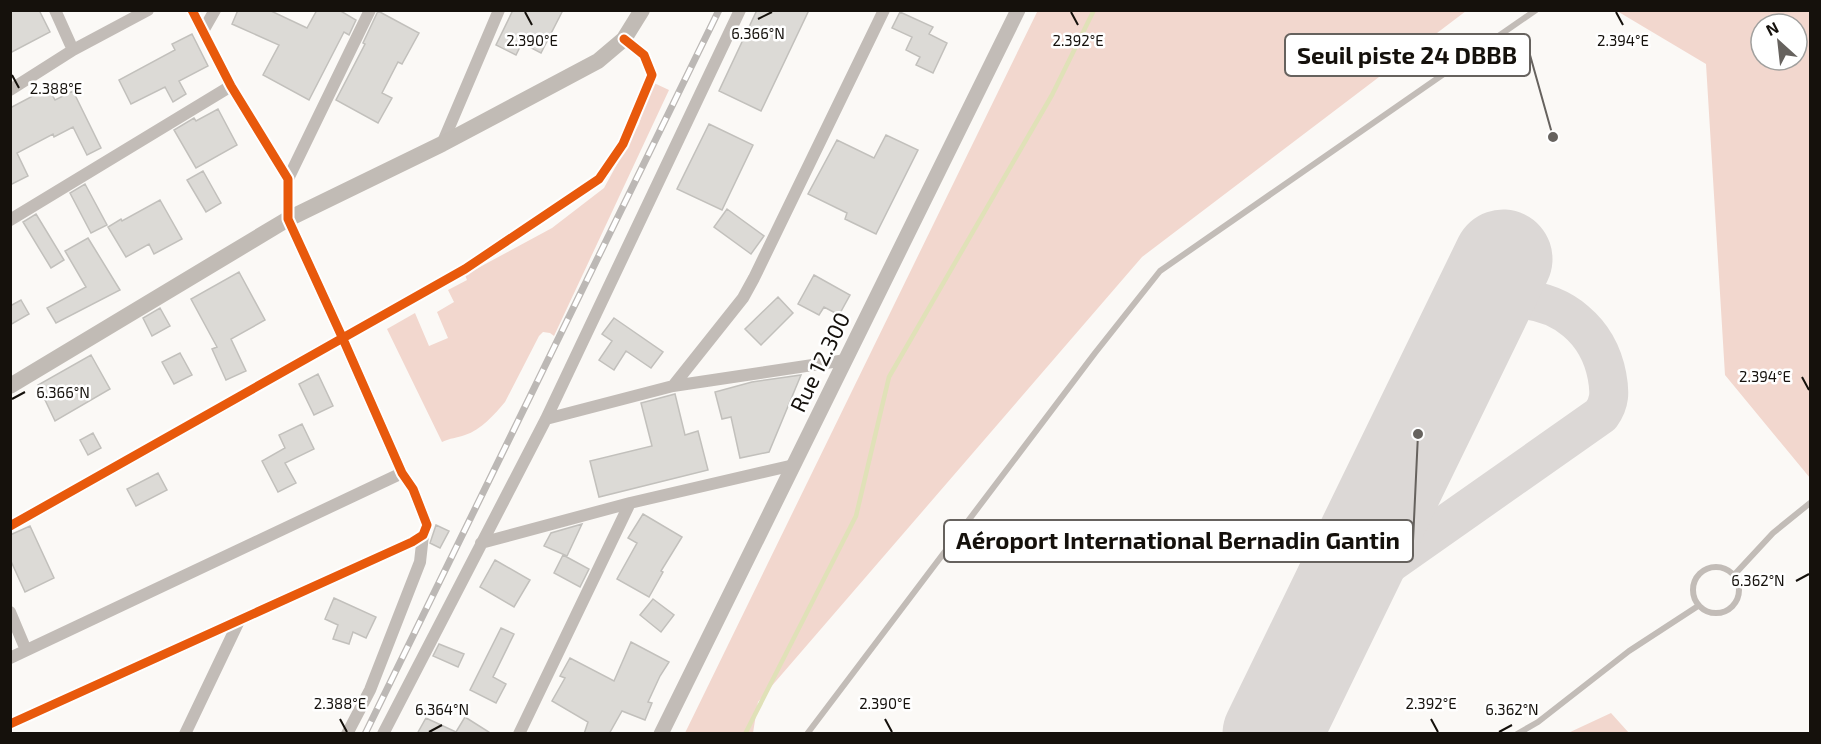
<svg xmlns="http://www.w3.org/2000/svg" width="1821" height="744" viewBox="0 0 1821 744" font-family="'Exo 2',sans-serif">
  <rect width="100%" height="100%" fill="#fbf9f6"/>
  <!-- green -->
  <path fill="#f2d7ce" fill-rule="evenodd" d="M1038 10 1466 11 1142 257 758 702 753 733H685Z
    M1617 11H1810V478L1725 375 1706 64ZM1761 24H1797V60H1761Z
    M654 83 669 90 554 336 550 333 543 332 539 336 505 402C494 415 481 430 465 435 457 438 450 438 442 442L387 329 415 313 429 346 448 338 437 312 454 302 448 290 467 280 465 275 552 228 604 188 639 124 647 98Z
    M1611 713 1629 733H1568Z"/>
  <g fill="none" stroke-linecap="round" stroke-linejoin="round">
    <!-- stream -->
    <path stroke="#e0e1b8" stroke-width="4.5" d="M745 734 856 516 889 377 1052 95 1094 10"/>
    <!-- taxiway -->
    <path stroke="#dcd8d6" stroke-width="39" d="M1330 614 1346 595 1362 583 1601 415C1610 403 1610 392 1607 376 1589 281 1459 272 1424 361 1415 385 1422 410 1418 434"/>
    <!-- runway -->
    <path stroke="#dcd8d6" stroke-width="99" d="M1272 734 1503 259"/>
  </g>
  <!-- building -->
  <path fill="#dcdad6" stroke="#c2c0bc" stroke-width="1.5" d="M10 10H39L50 32 10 53Z
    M238 10H269L307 28 317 10H339L356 20 349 35 344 32 309 100 263 75 279 45 232 24Z
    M513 10H563L541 53 522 43 516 55 496 45Z
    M757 10H809L761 111 719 91Z
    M378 11 419 33 402 64 398 62 382 93 392 98 378 123 336 100 365 44 363 43Z
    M900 12 933 27 929 34 947 43 933 73 916 65 920 57 906 50 912 37 892 28Z
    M192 34 208 66 179 81 186 94 173 102 165 87 131 104 119 80 175 50 172 44Z
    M48 88 55 100 73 91 101 148 87 155 73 127 54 137 53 134 17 153 28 176 10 185V108Z
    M218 109 237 145 196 168 174 130 194 118 196 121Z
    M709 124 753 145 722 210 677 189Z
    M886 135 918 150 876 234 845 219 847 213 808 194 837 140 874 158Z
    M203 171 221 203 206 212 187 180Z
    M85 184 107 225 91 233 70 193Z
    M160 200 182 239 154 254 149 244 126 257 108 227 121 219 122 221Z
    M727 209 764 236 751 254 714 227Z
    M36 214 64 260 51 268 23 222Z
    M88 238 120 290 56 323 47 308 86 287 65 251Z
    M239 272 265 320 231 339 246 371 226 380 212 349 217 347 191 299Z
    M814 275 850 295 839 315 824 307 819 315 798 304Z
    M778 297 793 313 761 345 745 329Z
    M21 300 29 314 10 325V306Z
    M160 308 170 326 152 336 143 318Z
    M614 318 663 352 651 368 626 351 614 370 599 360 612 341 602 334Z
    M180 353 192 375 174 384 162 362Z
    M91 355 110 389 55 421 38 385Z
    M318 374 333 406 314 415 299 384Z
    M801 375 769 452 740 458 731 417 722 419 715 392 752 382Z
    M675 394 685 435 698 431 708 470 599 497 590 461 652 446 641 403Z
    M302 424 314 449 285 463 296 483 278 492 262 461 285 448 279 435Z
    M93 433 101 448 88 455 80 440Z
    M158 473 167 490 136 506 127 489Z
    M643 514 682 537 661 571 663 572 649 597 617 579 637 543 628 538Z
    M582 524 567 556 544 546 551 533Z
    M436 525 449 531 440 548 430 543Z
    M30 526 54 578 25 592 10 559V535Z
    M563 555 589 569 580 587 554 573Z
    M495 560 530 580 514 607 480 587Z
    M334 598 376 617 366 638 353 632 349 644 333 639 338 625 325 619Z
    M653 599 674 615 661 632 640 615Z
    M501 628 514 634 493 677 506 684 496 703 470 690Z
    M631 642 669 662 660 676 648 702 652 703 645 720 622 711 609 734H584L588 722 552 701 565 678 560 676 570 658 614 681Z
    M439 644 464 654 458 667 433 656Z
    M465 717 492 734H417L426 718 456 732Z"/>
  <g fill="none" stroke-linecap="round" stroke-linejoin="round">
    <!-- service -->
    <path stroke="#c2bcb7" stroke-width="6" d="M1693 590a23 23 0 1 1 46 0a23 23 0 1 1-46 0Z
      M1734 575 1773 533 1810 503
      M807 734 1095 353 1160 271 1536 10
      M1517 734 1538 722 1629 651 1698 606"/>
    <!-- minor -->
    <path stroke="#c2bcb7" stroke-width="12" d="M55 10 73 50
      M203 31 215 10
      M10 90 73 50 148 10
      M442 144 499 10
      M288 179 370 10
      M10 220 231 86
      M673 386 743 298 754 278 884 10
      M546 419 673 386 846 360
      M10 526 465 269 599 179 623 144 652 75 644 55 624 39
      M481 543 630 503 794 465
      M10 612 26 650
      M10 658 402 473
      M10 724 412 542 423 535 427 525 413 489 402 473 343 339 288 219V179L231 86 192 10
      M185 734 239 621
      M347 734 370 690 420 562 423 535
      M383 734 546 419 740 10
      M519 734 630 503"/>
    <!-- tertiary -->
    <path stroke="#c2bcb7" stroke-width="15" d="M661 734 1018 10"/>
    <!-- secondary -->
    <path stroke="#c1bbb5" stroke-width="16" d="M10 386 288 219 442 144 598 61 624 39 642 10"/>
    <defs>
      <path id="rail" d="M365 734 719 10"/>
    </defs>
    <!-- rail casing -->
    <use href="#rail" stroke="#bcb8b5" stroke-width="7"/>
    <!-- rail -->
    <use href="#rail" stroke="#fff" stroke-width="4.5" stroke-dasharray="14" stroke-linecap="butt"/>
    <defs>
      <path id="cycleway" d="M10 526 465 269 599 179 623 144 652 75 644 55 624 39
        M10 724 412 542 423 535 427 525 413 489 402 473 343 339 288 219V179L231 86 192 10"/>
    </defs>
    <!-- cycleway casing -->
    <use href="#cycleway" stroke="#fff" stroke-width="13"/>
    <!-- cycleway -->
    <use href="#cycleway" stroke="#e8590c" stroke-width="9"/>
  </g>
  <!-- ticks -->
  <path fill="none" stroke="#15110c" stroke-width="2" d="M525 12 532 25M1071 12 1078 25M1616 12 1623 25M758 19 772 12M12 75 19 88M1802 377 1809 390M12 399 25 392M1796 581 1809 574M340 719 347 732M885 719 892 732M1431 719 1438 732M429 732 442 725M1499 732 1512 725"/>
  <g text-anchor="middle" stroke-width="5" stroke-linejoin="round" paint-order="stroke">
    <!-- street labels -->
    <g font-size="22" fill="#15110c" stroke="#fff">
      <text transform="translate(820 362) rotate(-64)" y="8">Rue 12.300</text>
    </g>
  </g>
  <g font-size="15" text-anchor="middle" fill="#15110c" stroke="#fff" stroke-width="5" stroke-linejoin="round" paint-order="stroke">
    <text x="758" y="39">6.366°N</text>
    <text x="532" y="46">2.390°E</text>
    <text x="1078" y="46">2.392°E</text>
    <text x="1623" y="46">2.394°E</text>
    <text x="56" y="94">2.388°E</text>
    <text x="1765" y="382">2.394°E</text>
    <text x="63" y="398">6.366°N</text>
    <text x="1758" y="586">6.362°N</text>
    <text x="340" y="709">2.388°E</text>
    <text x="885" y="709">2.390°E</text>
    <text x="1431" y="709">2.392°E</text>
    <text x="442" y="715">6.364°N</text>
    <text x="1512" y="715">6.362°N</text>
  </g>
  <!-- callouts -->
  <path fill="none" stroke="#66625e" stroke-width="2" d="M1553 137L1530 55M1418 434L1413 541"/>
  <g fill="#66625e" stroke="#fff" stroke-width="2">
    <circle cx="1553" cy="137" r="6"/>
    <circle cx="1418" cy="434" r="6"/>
  </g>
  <g fill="#fff" stroke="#66625e" stroke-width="2">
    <rect x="1285" y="34" width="245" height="42" rx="6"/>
    <rect x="944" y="520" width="469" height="42" rx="6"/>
  </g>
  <g font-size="24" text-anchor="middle" font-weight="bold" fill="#15110c">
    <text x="1407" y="64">Seuil piste 24 DBBB</text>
    <text x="1178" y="549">Aéroport International Bernadin Gantin</text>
  </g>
  <!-- border -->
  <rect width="1821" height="744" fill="none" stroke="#15110c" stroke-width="24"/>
  <!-- north arrow -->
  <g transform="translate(1779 42) rotate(333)"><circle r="28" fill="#ffffff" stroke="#a1a09e" stroke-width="1.5"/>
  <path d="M0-4.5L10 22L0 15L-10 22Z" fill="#66625e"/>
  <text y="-9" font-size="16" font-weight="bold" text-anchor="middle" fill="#15110c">N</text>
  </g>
</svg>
